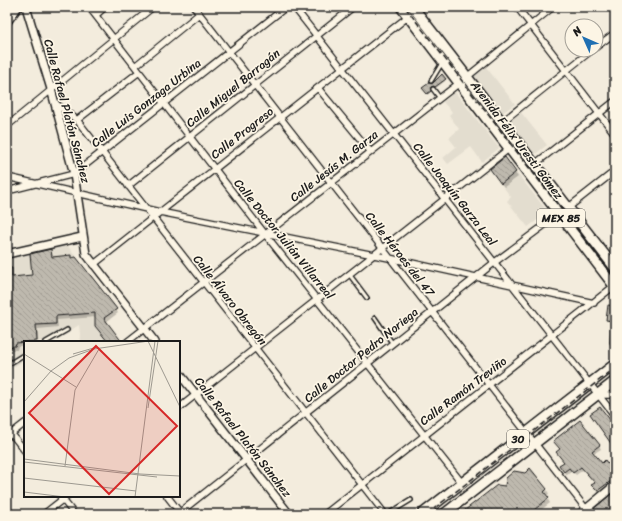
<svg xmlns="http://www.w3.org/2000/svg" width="622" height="521" viewBox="0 0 622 521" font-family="Sriracha,sans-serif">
  <defs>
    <pattern id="building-back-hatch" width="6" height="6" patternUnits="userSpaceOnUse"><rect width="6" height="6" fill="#beb9ae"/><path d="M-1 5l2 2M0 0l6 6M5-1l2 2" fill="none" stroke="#a39e95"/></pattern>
  </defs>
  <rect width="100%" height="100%" fill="#f3ecdd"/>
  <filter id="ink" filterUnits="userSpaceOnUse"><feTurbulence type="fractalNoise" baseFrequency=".025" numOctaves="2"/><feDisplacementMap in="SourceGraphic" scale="8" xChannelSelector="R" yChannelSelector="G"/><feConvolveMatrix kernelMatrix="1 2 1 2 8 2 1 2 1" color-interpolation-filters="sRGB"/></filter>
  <g filter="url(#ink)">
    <!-- built -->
    <path fill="#e3ddcf" d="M486 67 515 104 502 113 474 76Z
      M455 92 499 148 482 162 471 147 448 164 443 158 456 147 449 138 459 129 449 115 452 112 443 102Z
      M519 110 547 145 534 155 507 120Z
      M516 172 548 212 528 227 507 201 511 197 501 184Z
      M67 245 117 309 104 319 119 342H81L79 325 52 342H25V360L7 371V259Z"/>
    <!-- shadow -->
    <path fill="#0003" d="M442 75 445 81 436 88 431 87V92L428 94 424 88 433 84Z
      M505 159 518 177 504 187 494 173Z
      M51 250 53 258 70 256 116 310 118 313 106 322 120 342H109L96 317 57 320 58 327 38 329V342H25V346H18L17 350H7V269H11L14 278 33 276Z
      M599 445 601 449 593 454 601 465 608 466 615 460V483L599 494 594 488 595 483 584 469 576 475 572 471 567 475 562 469 565 463 560 449Z
      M530 470 547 490 549 494 546 496 550 503 536 514H462Z"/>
    <!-- building -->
    <path fill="url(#building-back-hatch)" stroke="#1c1c1c" d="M442 74 446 79 435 87H431V91L427 94 422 88 429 83H433Z
      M505 157 516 172 501 184 490 169Z
      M51 249 52 257 71 255V258L76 257 117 309 104 318 122 342H108L95 326V313L56 316V324L36 325 37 341 16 343 15 346 7 347V268H12V277L32 275 30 254Z
      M608 305 615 306V352L610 343 611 321 606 320Z
      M600 407 615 426V449L590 414Z
      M580 420 600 445 592 451 602 463 605 460 608 464 615 459V478L597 491 591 485 595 483 581 467 573 473 569 468 564 472 559 465 564 462 556 452 560 449 553 441Z
      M530 468 547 489 544 492 549 498 529 514H460L497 485 505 486 506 478 514 471 525 473Z
      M615 491V514H595L592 510Z"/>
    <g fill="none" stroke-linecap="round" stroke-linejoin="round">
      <defs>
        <path id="service" d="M431 81 442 63
          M433 89 439 97
          M349 274 367 298
          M375 318 393 344
          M46 342 67 330
          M7 365 25 354
          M388 514 411 500"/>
        <path id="minor" d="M89 7 265 234 462 483
          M194 7 590 514
          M294 7 615 416
          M517 7 615 134
          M96 15 105 7
          M596 47 615 33
          M135 66 199 14
          M318 88 370 151
          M55 103 77 120 385 514
          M77 120 139 72
          M502 122 592 50
          M7 126 153 7
          M535 164 615 101
          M7 177 160 212 389 258 594 303
          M128 186 353 7
          M7 191 74 174 286 7
          M569 207 615 171
          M93 265 405 19
          M127 342 467 77 553 7
          M598 395H615
          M179 408 511 147
          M7 428 25 451
          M7 437 25 423
          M60 496 74 514
          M167 496 181 514
          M44 514 67 496
          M178 514 495 262 558 215
          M325 514 614 286"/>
        <path id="tertiary" d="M26 7 51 89 74 174 86 254 155 342
          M7 22 18 7
          M7 254 82 237
          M179 373 289 514
          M580 514 615 485"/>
        <path id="primary" d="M401 7 615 287
          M413 7 615 268
          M422 514 615 364
          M444 514 615 381"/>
      </defs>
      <!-- service casing -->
      <use href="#service" stroke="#1c1c1c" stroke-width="6"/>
      <!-- minor casing -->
      <use href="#minor" stroke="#1c1c1c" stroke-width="8"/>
      <!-- tertiary casing -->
      <use href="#tertiary" stroke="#1c1c1c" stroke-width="10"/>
      <!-- primary casing -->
      <use href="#primary" stroke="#1c1c1c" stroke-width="12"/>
      <!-- service -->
      <use href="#service" stroke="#fcf5e5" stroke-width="3"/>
      <!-- minor -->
      <use href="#minor" stroke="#fcf5e5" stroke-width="5.5"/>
      <!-- tertiary -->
      <use href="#tertiary" stroke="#fcf5e5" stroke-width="7"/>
      <!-- primary -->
      <use href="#primary" stroke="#fcf5e5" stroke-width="9"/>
      <!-- rail -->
      <path stroke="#1c1c1c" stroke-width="1.5" stroke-dasharray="6 3" stroke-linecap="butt" d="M405 7 615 279
        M7 14 12 7
        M427 514 615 368"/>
    </g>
  </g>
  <g text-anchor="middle" stroke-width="3.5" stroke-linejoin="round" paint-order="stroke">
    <!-- shield labels -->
    <g fill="#fcf5e5" stroke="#5f5d58" stroke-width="1">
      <rect x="537" y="209" width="48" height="18" rx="3"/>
      <rect x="507" y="430" width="22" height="18" rx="3"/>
    </g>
    <g font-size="11" font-weight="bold" fill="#1c1c1c">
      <text x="561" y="222">MEX 85</text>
      <text x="518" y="443">30</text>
    </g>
    <!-- street labels -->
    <g font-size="12" fill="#1c1c1c" stroke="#fcf5e5">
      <text transform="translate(233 88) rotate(-39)" y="4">Calle Miguel Barragán</text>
      <text transform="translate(146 103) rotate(-38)" y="4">Calle Luis Gonzaga Urbina</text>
      <text transform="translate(67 111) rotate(75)" y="4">Calle Rafael Platón Sánchez</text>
      <text transform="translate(242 133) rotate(-38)" y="4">Calle Progreso</text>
      <text transform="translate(517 140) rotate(53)" y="4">Avenida Félix Uresti Gómez</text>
      <text transform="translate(334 166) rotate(-38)" y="4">Calle Jesús M. Garza</text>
      <text transform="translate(455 194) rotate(52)" y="4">Calle Joaquín Garza Leal</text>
      <text transform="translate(284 239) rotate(51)" y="4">Calle Doctor Julián Villarreal</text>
      <text transform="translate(400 254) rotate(52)" y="4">Calle Héroes del 47</text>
      <text transform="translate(230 300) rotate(52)" y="4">Calle Álvaro Obregón</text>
      <text transform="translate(361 355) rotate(-39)" y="4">Calle Doctor Pedro Noriega</text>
      <text transform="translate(463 391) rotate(-37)" y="4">Calle Ramón Treviño</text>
      <text transform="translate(243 437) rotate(52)" y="4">Calle Rafael Platón Sánchez</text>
    </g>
  </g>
  <!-- overview -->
  <g transform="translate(24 341)">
    <rect width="156" height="156" fill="#f3ecdd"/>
    <path fill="none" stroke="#9d9990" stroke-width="1" d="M124 0 156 66M0 13 52 46M49 13 73 6M0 61 27 30 45 17 70 8 125 0M124 67 134 0M0 118 116 133 156 135M0 121 133 136M41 125 51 49 75 8M0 137 112 150M0 151 41 156M111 156 131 0"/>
    <path fill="#d62828" fill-opacity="0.15" stroke="#d62828" stroke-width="2" d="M72 5 153 85 85 153 5 72Z"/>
    <rect width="156" height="156" fill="none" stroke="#1c1c1c" stroke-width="2"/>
  </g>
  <!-- margin -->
  <rect width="622" height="521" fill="none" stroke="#fcf5e5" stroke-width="24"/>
  <rect x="12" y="12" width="598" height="497" fill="none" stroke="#1c1c1c" stroke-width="1.5" filter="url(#ink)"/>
  <!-- north arrow -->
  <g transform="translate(584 38) rotate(315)"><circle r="19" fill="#fcf5e5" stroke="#a29e95"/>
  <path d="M0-3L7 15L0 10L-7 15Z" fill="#1f6fb2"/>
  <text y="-6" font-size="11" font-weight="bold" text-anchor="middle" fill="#1c1c1c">N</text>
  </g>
</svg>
